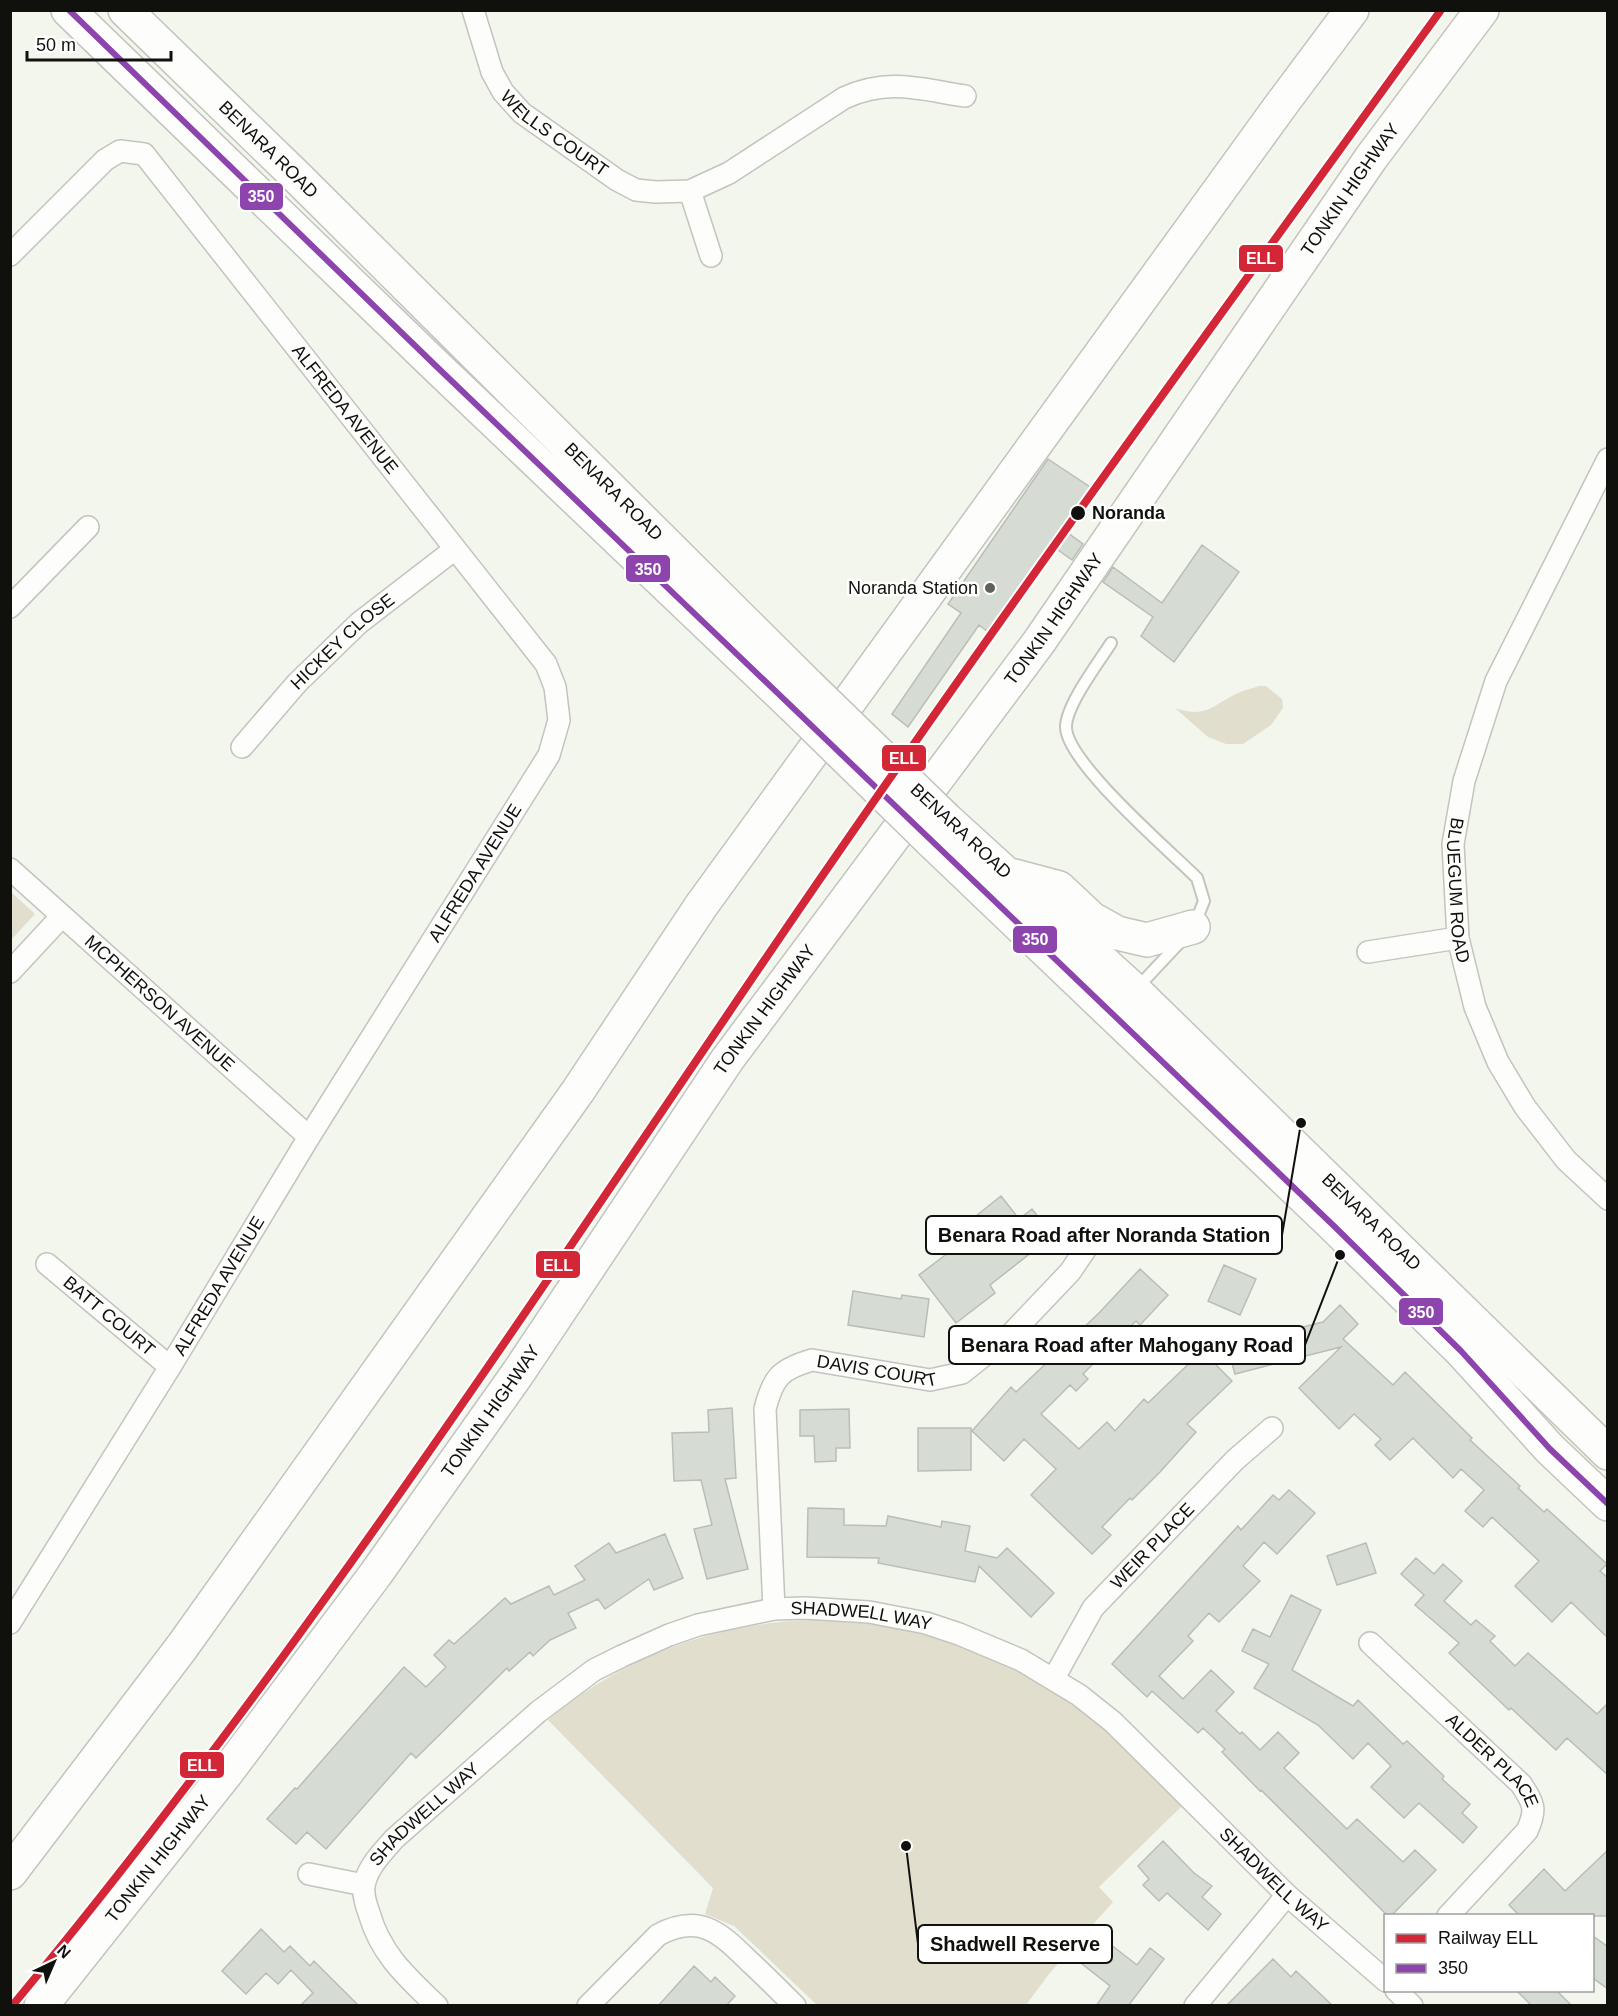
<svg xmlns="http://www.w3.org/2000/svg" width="1618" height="2016" viewBox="0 0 1618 2016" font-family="Helvetica,sans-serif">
  <rect width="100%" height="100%" fill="#f2f6ec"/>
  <!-- green -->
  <path fill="#e1dece" d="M1259 686H1266L1282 699 1283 708 1271 725 1243 744H1226L1208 737 1175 708C1206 718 1210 707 1236 694 1243 690 1251 689 1259 686Z
    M11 892 35 914 11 940Z
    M809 1620C828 1621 849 1621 868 1624 957 1636 1039 1674 1108 1731 1135 1753 1159 1780 1184 1804L1099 1887 1113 1902 1049 1974 1026 2005H817L734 1926 705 1914 713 1888 548 1720C623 1657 711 1624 809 1620Z"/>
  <!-- building -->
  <path fill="#d6dcd3" stroke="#babdb7" stroke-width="1.5" d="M1048 459 1093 489 1064 530 1083 544 1072 560 1051 545 988 632 979 625 908 727 892 714 961 613 948 604Z
    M1202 545 1239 572 1174 662 1141 636 1153 617 1103 582 1113 567 1162 603Z
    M1001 1196 1019 1219 1032 1209 1047 1228 1031 1240 1037 1248 990 1285 995 1293 956 1323 919 1275 969 1237 961 1228Z
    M1224 1265 1256 1279 1240 1315 1208 1301Z
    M1140 1269 1168 1295 1140 1325 1136 1321 1083 1374 1088 1379 1076 1391 1070 1385 1041 1414 1079 1449 1107 1422 1115 1431 1144 1399 1148 1403 1202 1351 1232 1381 1187 1424 1196 1432 1160 1472 1132 1500 1130 1498 1102 1527 1111 1535 1092 1554 1031 1495 1056 1469 1024 1439 1004 1461 972 1431 1011 1387 1016 1392 1100 1312Z
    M853 1291 901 1299 902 1295 929 1299 924 1337 848 1325Z
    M1340 1305 1358 1324 1343 1339 1393 1385 1405 1372 1472 1438 1470 1440 1520 1486 1518 1488 1544 1512 1547 1509 1607 1564 1600 1571 1608 1578V1638L1571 1602 1552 1622 1515 1586 1539 1561 1492 1517 1483 1527 1465 1511 1484 1490 1461 1469 1453 1478 1413 1438 1390 1460 1375 1445 1381 1439 1354 1414 1339 1429 1299 1388 1341 1347 1235 1374 1227 1346 1323 1322Z
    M732 1408 736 1478 725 1479 748 1569 707 1579 694 1529 712 1525 701 1480 674 1481 672 1433 709 1432 708 1410Z
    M849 1409 850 1448H836V1461L815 1462 814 1436H800V1410Z
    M918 1428H971V1470L918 1471Z
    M1289 1490 1315 1513 1277 1554 1264 1542 1243 1566 1260 1581 1219 1622 1209 1613 1188 1636 1193 1641 1159 1676 1183 1699 1211 1670 1234 1692 1216 1711 1240 1734 1242 1732 1260 1750 1278 1732 1299 1753 1284 1768 1347 1829 1357 1819 1403 1862 1415 1850 1436 1870 1391 1916H1388L1261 1790 1260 1791 1222 1752 1225 1749 1203 1728 1198 1733 1152 1691 1147 1697 1112 1664 1238 1526 1241 1530 1273 1495 1279 1500Z
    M808 1508 844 1509V1525L886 1526 888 1516 941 1527 942 1521 970 1526 965 1551 997 1558 1007 1548 1054 1593 1031 1617 979 1566 975 1582 878 1563 879 1558 807 1557Z
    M665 1534 683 1578 654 1590 649 1579 605 1609 598 1599 568 1613 576 1628 550 1640 533 1656 530 1652 509 1671 507 1668 416 1758 411 1753 326 1849 307 1832 296 1844 267 1819 295 1788 297 1789 404 1667 426 1687 446 1667 434 1655 449 1640 454 1644 505 1598 511 1604 549 1586 554 1595 585 1580 575 1566 609 1543 616 1553Z
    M1366 1543 1376 1573 1337 1585 1327 1556Z
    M1416 1558 1434 1574 1443 1564 1462 1581 1444 1601 1471 1625 1476 1620 1495 1636 1490 1641 1515 1666 1528 1653 1597 1714 1608 1703V1775L1567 1738 1556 1750 1511 1708 1509 1710 1449 1653 1459 1643 1415 1605 1424 1595 1401 1574Z
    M1291 1595 1321 1610 1292 1670 1353 1706 1358 1700 1403 1744 1407 1741 1444 1776 1442 1779 1470 1804 1462 1813 1477 1827 1463 1843 1419 1803 1404 1818 1371 1787 1391 1766 1368 1743 1353 1759 1318 1725 1254 1688 1269 1664 1242 1651 1253 1629 1270 1637Z
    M1163 1841 1194 1873 1212 1886 1202 1897 1221 1914 1208 1930 1167 1893 1159 1901 1143 1885 1149 1879 1138 1866Z
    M1608 1850V1916H1520L1509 1905 1544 1869 1565 1891Z
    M261 1929 284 1952 290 1946 310 1966 314 1961 359 2006H300L313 1993 291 1970 278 1984 266 1973 246 1994 222 1971Z
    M1593 1936 1608 1947V1989L1593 1978Z
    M1101 1937 1137 1965 1150 1948 1164 1959 1128 2006H1096L1110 1986 1081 1963Z
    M1273 1959 1291 1977 1296 1971 1333 2006H1226Z
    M694 1966 711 1982 715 1977 735 1996 726 2006H658Z
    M1516 1990H1556L1572 2006H1532Z"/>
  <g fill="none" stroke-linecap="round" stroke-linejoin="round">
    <defs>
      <path id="service" d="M1111 643C1099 662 1066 705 1066 727 1066 762 1170 851 1197 878L1204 901 1194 926
        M1137 988 1182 940"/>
      <g id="minor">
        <path id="s1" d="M473 10 492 72 503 92 522 113 617 180 636 190 656 192 690 191 729 173 844 98C888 78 919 89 965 96"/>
        <path d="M690 191 711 256"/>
        <path id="s2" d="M10 255 105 160 120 151 144 154 546 664 555 687 559 720 549 755 309 1137 170 1367 10 1623"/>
        <path id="s3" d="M1608 459 1496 681 1464 781 1453 844 1458 938 1475 1007 1498 1062 1525 1107 1566 1160 1608 1199"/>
        <path d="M10 607 88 527"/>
        <path id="s4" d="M242 747 297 683 359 623 455 549"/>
        <path id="s5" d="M10 869 309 1137"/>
        <path d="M1368 952 1458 938"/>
        <path d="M10 972 62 916"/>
        <path id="s6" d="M47 1264 170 1367"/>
        <path id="s7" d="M774 1609 765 1409C773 1377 781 1369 812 1360L930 1380 962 1373 1012 1333 1070 1272 1089 1244"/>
        <path id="s8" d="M1370 1643 1521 1784C1534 1804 1537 1809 1527 1831L1448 1916"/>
        <path id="s9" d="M1054 1678 1093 1608 1235 1460 1272 1428"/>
        <path d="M309 1874 364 1885"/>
        <path d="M1396 1990 1412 2006"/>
        <path id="s10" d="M437 2006C407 1977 381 1955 369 1913 366 1905 363 1894 364 1886 367 1867 383 1852 394 1839L538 1712 594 1670 622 1656 669 1635 698 1625 774 1609 805 1608 869 1612 926 1623 959 1634 1021 1660 1079 1695 1113 1722 1287 1895 1386 1981"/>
        <path d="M588 2006 658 1935C701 1912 721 1934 751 1963 766 1977 780 1991 795 2006"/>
        <path d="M1195 2006 1287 1895"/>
      </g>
      <g id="primary">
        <path d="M68 10 436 366 793 706"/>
        <path id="s11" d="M125 10 296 176 808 685"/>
        <path id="s12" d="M946 819 1135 991 1608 1453"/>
        <path d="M930 840 1335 1227 1461 1351 1550 1449 1608 1504"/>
        <path d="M1014 876 1059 888 1092 919 1117 933 1147 940 1193 927"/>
      </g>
      <g id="motorway">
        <path d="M10 1873 182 1647 578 1091 701 906 1281 105 1352 10"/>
        <path id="s13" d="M41 2006 227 1772 375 1575 518 1373 727 1060 1039 642 1371 158 1482 10"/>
      </g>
    </defs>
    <!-- service casing -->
    <use href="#service" stroke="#c2c4bd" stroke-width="14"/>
    <!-- minor casing -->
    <use href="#minor" stroke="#c2c4bd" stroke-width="24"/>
    <!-- primary casing -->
    <use href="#primary" stroke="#c2c4bd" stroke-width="36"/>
    <!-- motorway casing -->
    <use href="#motorway" stroke="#c2c4bd" stroke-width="36"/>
    <!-- service -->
    <use href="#service" stroke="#fdfefc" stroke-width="10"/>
    <!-- minor -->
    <use href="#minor" stroke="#fdfefc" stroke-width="21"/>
    <!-- primary -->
    <use href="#primary" stroke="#fdfefc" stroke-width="33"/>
    <!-- motorway -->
    <use href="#motorway" stroke="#fdfefc" stroke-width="33"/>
    <defs>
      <path id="primary-bridge" d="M808 685 946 819
        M793 706 930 840"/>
    </defs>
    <!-- primary-bridge casing -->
    <use href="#primary-bridge" stroke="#c2c4bd" stroke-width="36" stroke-linecap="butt"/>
    <!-- primary-bridge -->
    <use href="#primary-bridge" stroke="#fdfefc" stroke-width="33"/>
    <defs>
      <path id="bus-1" d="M69 10 436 366 1335 1227 1461 1351 1550 1449 1608 1504"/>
    </defs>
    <!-- bus-1 casing -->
    <use href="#bus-1" stroke="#fff" stroke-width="10"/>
    <!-- bus-1 -->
    <use href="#bus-1" stroke="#8e44ad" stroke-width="6"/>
    <defs>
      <path id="rail-1" d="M12 2006C298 1662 544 1283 796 914 1005 609 1224 310 1441 10"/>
    </defs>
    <!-- rail-1 casing -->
    <use href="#rail-1" stroke="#fff" stroke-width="12"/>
    <!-- rail-1 -->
    <use href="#rail-1" stroke="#d32737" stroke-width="8"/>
  </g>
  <!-- markers -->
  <circle fill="#10110c" stroke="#fff" stroke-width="2" cx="1078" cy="513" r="8"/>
  <circle fill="#5f615a" stroke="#fff" stroke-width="2" cx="990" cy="588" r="6"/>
  <g text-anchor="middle" stroke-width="5" stroke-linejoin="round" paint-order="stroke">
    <!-- street labels -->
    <g font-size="18" fill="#10110c" stroke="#fff">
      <text dy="6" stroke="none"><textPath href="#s1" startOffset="154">WELLS COURT</textPath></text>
      <text dy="6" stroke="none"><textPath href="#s11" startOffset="200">BENARA ROAD</textPath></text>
      <text dy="6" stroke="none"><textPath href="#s13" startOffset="2240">TONKIN HIGHWAY</textPath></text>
      <text dy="6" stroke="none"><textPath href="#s2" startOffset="501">ALFREDA AVENUE</textPath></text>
      <text dy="6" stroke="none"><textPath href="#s11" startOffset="686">BENARA ROAD</textPath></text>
      <text dy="6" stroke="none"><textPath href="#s13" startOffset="1718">TONKIN HIGHWAY</textPath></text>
      <text dy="6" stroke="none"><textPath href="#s4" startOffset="146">HICKEY CLOSE</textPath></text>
      <text transform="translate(961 831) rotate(43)" y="6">BENARA ROAD</text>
      <text transform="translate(475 873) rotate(-58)" y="6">ALFREDA AVENUE</text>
      <text dy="6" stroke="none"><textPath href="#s3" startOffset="464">BLUEGUM ROAD</textPath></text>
      <text dy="6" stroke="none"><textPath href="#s5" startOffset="201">MCPHERSON AVENUE</textPath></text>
      <text dy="6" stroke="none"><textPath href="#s13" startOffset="1232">TONKIN HIGHWAY</textPath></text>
      <text dy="6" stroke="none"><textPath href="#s12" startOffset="586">BENARA ROAD</textPath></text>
      <text transform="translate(219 1286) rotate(-59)" y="6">ALFREDA AVENUE</text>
      <text dy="6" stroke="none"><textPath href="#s6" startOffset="81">BATT COURT</textPath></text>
      <text dy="6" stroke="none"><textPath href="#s7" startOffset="339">DAVIS COURT</textPath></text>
      <text dy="6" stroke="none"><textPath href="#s13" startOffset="746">TONKIN HIGHWAY</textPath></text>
      <text dy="6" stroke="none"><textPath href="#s9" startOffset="166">WEIR PLACE</textPath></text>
      <text dy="6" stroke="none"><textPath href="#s10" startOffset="742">SHADWELL WAY</textPath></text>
      <text dy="6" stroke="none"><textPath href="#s8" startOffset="170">ALDER PLACE</textPath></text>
      <text dy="6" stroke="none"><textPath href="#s10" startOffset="240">SHADWELL WAY</textPath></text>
      <text dy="6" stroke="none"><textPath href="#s13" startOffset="188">TONKIN HIGHWAY</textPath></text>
      <text dy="6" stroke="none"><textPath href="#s10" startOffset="1246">SHADWELL WAY</textPath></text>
    </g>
    <!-- stop labels -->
    <g font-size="18" font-weight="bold" fill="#10110c" stroke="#fff" text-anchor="start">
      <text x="1092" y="519">Noranda</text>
    </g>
    <!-- poi labels -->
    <g font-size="18" fill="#10110c" stroke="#fff" text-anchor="end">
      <text x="978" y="594">Noranda Station</text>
    </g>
  </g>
  <!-- callouts -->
  <path fill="none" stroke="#10110c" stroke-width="2" d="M1301 1123L1282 1235M1340 1255L1305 1345M906 1846L918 1944"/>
  <g fill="#10110c" stroke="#fff" stroke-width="2">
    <circle cx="1301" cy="1123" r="6"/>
    <circle cx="1340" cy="1255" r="6"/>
    <circle cx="906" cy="1846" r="6"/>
  </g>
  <g fill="#fff" stroke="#10110c" stroke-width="2">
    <rect x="926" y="1216" width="356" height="38" rx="6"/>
    <rect x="949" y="1326" width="356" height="38" rx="6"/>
    <rect x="918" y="1925" width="194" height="38" rx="6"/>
  </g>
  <g font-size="20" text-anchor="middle" font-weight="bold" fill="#10110c">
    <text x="1104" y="1242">Benara Road after Noranda Station</text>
    <text x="1127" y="1352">Benara Road after Mahogany Road</text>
    <text x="1015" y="1951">Shadwell Reserve</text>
  </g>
  <g stroke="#fff" stroke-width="2">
    <rect x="239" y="182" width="45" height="29" rx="6" fill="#8e44ad"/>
    <rect x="1238" y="244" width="46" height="29" rx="6" fill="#d32737"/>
    <rect x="625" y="554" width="46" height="29" rx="6" fill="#8e44ad"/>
    <rect x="881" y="744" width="46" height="28" rx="6" fill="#d32737"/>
    <rect x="1012" y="925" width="46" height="29" rx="6" fill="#8e44ad"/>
    <rect x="535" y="1250" width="46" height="29" rx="6" fill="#d32737"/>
    <rect x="1398" y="1297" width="46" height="29" rx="6" fill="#8e44ad"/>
    <rect x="179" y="1751" width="46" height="28" rx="6" fill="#d32737"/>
  </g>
  <g font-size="16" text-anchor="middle" font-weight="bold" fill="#fff">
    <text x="261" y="202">350</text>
    <text x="1261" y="264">ELL</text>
    <text x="648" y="575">350</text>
    <text x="904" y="764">ELL</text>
    <text x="1035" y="945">350</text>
    <text x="558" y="1271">ELL</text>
    <text x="1421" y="1318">350</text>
    <text x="202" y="1771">ELL</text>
  </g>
  <!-- border -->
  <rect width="1618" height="2016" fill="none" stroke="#10110c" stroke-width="24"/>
  <!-- legend -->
  <rect x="1384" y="1914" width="210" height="78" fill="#ffffff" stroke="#9fa09e" stroke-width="1.5"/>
  <rect x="1396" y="1934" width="30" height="9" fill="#d32737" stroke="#9fa09e" stroke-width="1.5"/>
  <text x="1438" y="1944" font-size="18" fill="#10110c">Railway ELL</text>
  <rect x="1396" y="1964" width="30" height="9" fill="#8e44ad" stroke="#9fa09e" stroke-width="1.5"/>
  <text x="1438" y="1974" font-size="18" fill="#10110c">350</text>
  <!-- north arrow -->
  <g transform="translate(54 1962) rotate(44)" stroke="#ffffff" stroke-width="4.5" paint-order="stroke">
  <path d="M0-4.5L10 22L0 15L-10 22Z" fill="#10110c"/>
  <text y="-9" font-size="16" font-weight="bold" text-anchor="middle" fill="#10110c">N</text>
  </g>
  <!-- scale -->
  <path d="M27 51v9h144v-9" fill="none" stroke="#10110c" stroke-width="3"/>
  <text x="36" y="51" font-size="18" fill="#10110c" stroke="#ffffff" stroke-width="4.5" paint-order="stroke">50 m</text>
</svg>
